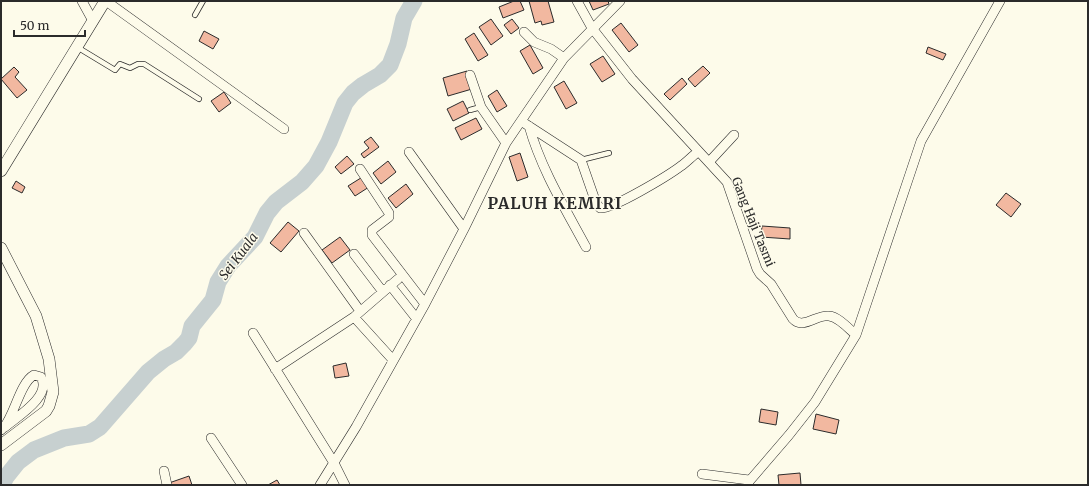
<svg xmlns="http://www.w3.org/2000/svg" width="1089" height="486" viewBox="0 0 1089 486" font-family="Merriweather,serif">
  <rect width="100%" height="100%" fill="#fdfbea"/>
  <g fill="none" stroke-linecap="round" stroke-linejoin="round">
    <!-- river -->
    <path stroke="#c7d0d0" stroke-width="17" d="M2 485 6 477 18 462 34 450 64 438 89 434 100 427 148 372 164 359 176 352 185 343 189 338 192 326 213 300 218 282 228 266 255 237 267 213 276 202 302 182 316 166 329 142 345 103 353 93 363 85 380 75 390 65 398 44 404 18 414 1"/>
  </g>
  <!-- building -->
  <path fill="#f2b8a0" stroke="#2b2b2b" d="M514 1H520L524 10 503 18 499 7Z
    M529 1H548L554 22 542 25 541 21 535 23Z
    M589 1H608L609 4 593 10Z
    M491 19 503 36 491 45 479 27Z
    M512 19 519 28 511 34 504 25Z
    M621 23 638 45 629 52 612 30Z
    M204 31 219 39 213 49 199 41Z
    M474 33 488 55 478 61 465 39Z
    M530 45 543 68 533 74 520 51Z
    M928 47 946 54 943 60 926 53Z
    M603 56 615 74 602 82 590 64Z
    M703 66 710 73 695 87 688 79Z
    M14 67 19 72 15 77 27 90 17 98 1 79Z
    M467 71 472 89 448 96 443 78Z
    M682 78 687 84 670 100 664 94Z
    M564 81 577 103 566 109 554 87Z
    M497 90 507 106 497 112 488 96Z
    M224 92 231 103 219 112 211 101Z
    M463 101 469 113 453 121 447 109Z
    M476 118 482 129 461 140 455 128Z
    M371 137 379 147 364 158 361 154 369 148 364 142Z
    M520 153 528 177 517 181 509 157Z
    M347 156 354 164 341 174 335 167Z
    M388 161 396 172 381 184 373 173Z
    M364 176 369 187 355 196 348 186Z
    M16 181 25 187 22 193 12 188Z
    M406 184 413 194 396 208 388 198Z
    M1006 193 1021 204 1011 217 996 205Z
    M288 222 299 231 281 252 270 243Z
    M762 226 790 228V239L761 237Z
    M340 237 350 250 332 263 322 250Z
    M346 363 349 376 335 378 333 366Z
    M761 409 778 412 776 425 759 422Z
    M816 414 839 420 836 434 813 429Z
    M800 473 801 485H779L778 475Z
    M189 476 192 485H170L169 483Z
    M277 480 280 485H268Z"/>
  <g fill="none" stroke-linecap="round" stroke-linejoin="round">
    <defs>
      <path id="service" d="M195 15 203 1
        M77 47 115 70 120 64 130 68 138 64H144L199 99
        M470 110 481 107
        M581 160 609 153"/>
      <path id="minor" d="M82 1 93 21
        M106 1 284 129
        M577 1 592 28 632 79 727 182 757 269 760 274 771 284 793 319C803 330 817 314 829 316 839 317 849 329 856 335
        M524 32 534 42 551 49 564 58
        M470 75 481 107 506 143
        M521 121 581 160 596 203 600 208C612 210 669 175 681 166 687 162 692 156 698 152
        M529 126C541 169 565 208 586 247
        M409 152 464 229
        M709 162 734 135
        M360 169 389 213V217L372 230V235L425 304
        M304 233 360 311
        M354 254 383 292
        M390 285 416 318
        M354 317 393 360
        M253 333 334 463 345 485
        M275 369 354 317 398 279
        M1 430C13 422 19 383 34 375L41 377C52 396 18 416 5 427
        M211 438 242 485
        M164 471 167 485
        M702 474 749 480
        M320 485 356 427 425 304 464 229 506 143 564 58 620 1
        M746 485 789 435 815 402 856 335 921 141 1000 1"/>
      <path id="tertiary" d="M1 171 105 1
        M1 248 36 316 49 359 53 392 49 406 46 411 1 445"/>
    </defs>
    <!-- service casing -->
    <use href="#service" stroke="#2b2b2b" stroke-width="6"/>
    <!-- minor casing -->
    <use href="#minor" stroke="#2b2b2b" stroke-width="10"/>
    <!-- tertiary casing -->
    <use href="#tertiary" stroke="#2b2b2b" stroke-width="12"/>
    <!-- service -->
    <use href="#service" stroke="#fdfbea" stroke-width="4.5"/>
    <!-- minor -->
    <use href="#minor" stroke="#fdfbea" stroke-width="9"/>
    <!-- tertiary -->
    <use href="#tertiary" stroke="#fdfbea" stroke-width="11"/>
  </g>
  <g text-anchor="middle" stroke-width="3" stroke-linejoin="round" paint-order="stroke">
    <!-- street labels -->
    <g font-size="12" fill="#2b2b2b" stroke="#fdfbea">
      <text transform="translate(753 222) rotate(68)" y="4">Gang Haji Tasmi</text>
    </g>
    <!-- water labels -->
    <g font-size="13" font-style="italic" fill="#2b2b2b" stroke="#fdfbea">
      <text transform="translate(238 256) rotate(-53)" y="5">Sei Kuala</text>
    </g>
    <!-- district labels -->
    <g font-size="16" font-weight="bold" letter-spacing="1" fill="#2b2b2b" stroke="#fdfbea">
      <text x="555" y="209">PALUH KEMIRI</text>
    </g>
  </g>
  <!-- border -->
  <rect width="1089" height="486" fill="none" stroke="#2b2b2b" stroke-width="4"/>
  <!-- scale -->
  <path d="M14 30v6h71v-6" fill="none" stroke="#2b2b2b" stroke-width="2"/>
  <text x="20" y="30" font-size="12" fill="#2b2b2b" stroke="#fdfbea" stroke-width="3" paint-order="stroke">50 m</text>
</svg>
